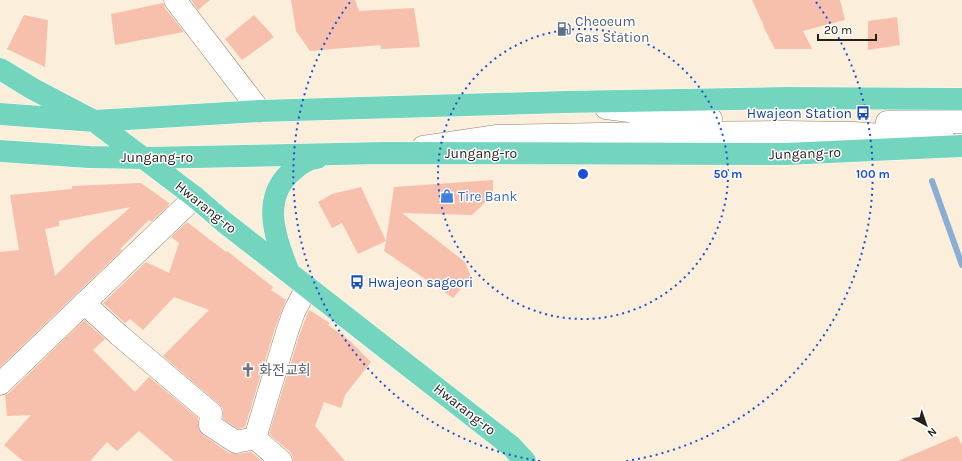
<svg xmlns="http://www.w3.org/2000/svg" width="962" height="461" viewBox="0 0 962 461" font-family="Karla,'Noto Sans KR',sans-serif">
  <rect width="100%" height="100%" fill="#fbeeda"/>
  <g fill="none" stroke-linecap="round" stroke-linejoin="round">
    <!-- stream -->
    <path stroke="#8aadd4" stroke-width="6" d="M932 181 962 265"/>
  </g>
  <!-- building -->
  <path fill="#f7c0ad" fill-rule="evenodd" d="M191 0H210L198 10Z
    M291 0H355L359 11 414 8 420 47 381 49 380 45 310 51 296 31Z
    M752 0H840L845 20 803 31 812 49H775L763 26H764Z
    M163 3 165 8 184 32 115 45 111 14Z
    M24 15 48 20 45 67 7 49Z
    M254 15 274 37 242 60 225 39Z
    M897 17 900 45 868 50V21Z
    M493 180V195L472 215 402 213 465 262 471 277 453 298 384 251 386 241 358 254 342 223 332 228 318 202 332 194 361 187 386 241 394 187Z
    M141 183 169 203 168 206 151 222 149 220 120 249 122 250 0 367V252L19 250 10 195 72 189V186ZM131 207 91 241 55 276 45 229 59 226V221Z
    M187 222 226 252 227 251 273 287 271 290 286 300 275 328 245 427 238 429 223 419V409L219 404 163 356 209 310 174 297 143 330 130 319 125 323 103 303 146 262 169 273 179 243 171 237Z
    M309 310 330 323 328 325 350 341 371 362 345 395 341 408 324 402 315 426 345 461H293V457L290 452 269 434 299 336Z
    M84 320 105 339 93 350 135 392 149 377 198 418 199 430 203 435 229 453 238 454 251 452 262 461H174L139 431 117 451 107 442 90 461H23L4 445 31 415 7 416 5 395 9 393Z
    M957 436 962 445V461H898Z"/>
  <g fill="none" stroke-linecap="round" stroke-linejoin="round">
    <defs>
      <path id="minor" d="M175 0 260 111
        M606 108 690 119H711
        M887 122H962
        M423 147 497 136 654 133 783 132 853 133 944 139
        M84 303 119 335 211 413 210 425 236 442 255 438
        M0 384 195 197
        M281 461 255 438 287 332 294 312 307 287"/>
      <path id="major" d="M0 69 33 89 94 121 195 197 224 222 511 446 525 461
        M0 114 94 121 260 111 565 102 786 98 962 99
        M0 151 89 157 143 158 383 153 786 154 962 146
        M289 272C276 241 261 201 289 174 299 165 304 160 317 158"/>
    </defs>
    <!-- minor casing -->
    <use href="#minor" stroke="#8d8270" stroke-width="23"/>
    <!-- major casing -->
    <use href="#major" stroke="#fff" stroke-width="23"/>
    <!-- minor -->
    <use href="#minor" stroke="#fff" stroke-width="22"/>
    <!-- major -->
    <use href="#major" stroke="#74d5be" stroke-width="22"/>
  </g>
  <!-- distance rings -->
  <g fill="none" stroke="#1d4ed8" stroke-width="2" stroke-dasharray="2 4">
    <circle cx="583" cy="174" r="145"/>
    <path d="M540 461A290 290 0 0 1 350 2M816 2A290 290 0 0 1 626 461"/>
  </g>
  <!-- icons -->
  <defs>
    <symbol id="fuel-bare" viewBox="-9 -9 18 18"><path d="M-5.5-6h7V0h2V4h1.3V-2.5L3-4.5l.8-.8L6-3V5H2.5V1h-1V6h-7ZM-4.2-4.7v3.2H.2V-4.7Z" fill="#5c6f8a" stroke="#fff" stroke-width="2.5" paint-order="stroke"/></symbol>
    <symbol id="bus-bare" viewBox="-9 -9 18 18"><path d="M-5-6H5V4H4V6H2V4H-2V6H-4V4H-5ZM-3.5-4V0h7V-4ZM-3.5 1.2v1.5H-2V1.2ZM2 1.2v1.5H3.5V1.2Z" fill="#1a4fb4" stroke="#fff" stroke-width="2.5" paint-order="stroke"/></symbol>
    <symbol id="shop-bare" viewBox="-9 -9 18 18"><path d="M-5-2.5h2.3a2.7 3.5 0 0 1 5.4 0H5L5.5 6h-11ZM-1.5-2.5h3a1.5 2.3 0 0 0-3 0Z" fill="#3f7fe0" stroke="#fff" stroke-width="2.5" paint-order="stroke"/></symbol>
    <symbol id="church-bare" viewBox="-9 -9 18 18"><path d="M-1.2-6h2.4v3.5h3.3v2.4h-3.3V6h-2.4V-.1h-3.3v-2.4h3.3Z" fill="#6b7280" stroke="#fff" stroke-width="2.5" paint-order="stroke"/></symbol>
  </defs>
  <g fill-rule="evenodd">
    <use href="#fuel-bare" x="554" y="19" width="20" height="20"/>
    <use href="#bus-bare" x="853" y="103" width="20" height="20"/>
    <use href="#shop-bare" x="437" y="186" width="20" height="20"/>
    <use href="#bus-bare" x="347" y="272" width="20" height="20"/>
    <use href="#church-bare" x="238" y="360" width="20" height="20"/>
  </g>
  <g text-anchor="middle" stroke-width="3" stroke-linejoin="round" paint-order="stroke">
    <!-- service labels -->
    <g font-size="14" fill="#4e5e75" stroke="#fff" text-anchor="start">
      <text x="575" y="26">Cheoeum<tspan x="575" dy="16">Gas Station</tspan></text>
    </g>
    <!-- transit labels -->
    <g font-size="14" fill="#164399" stroke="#fff" text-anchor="end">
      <text x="852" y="118">Hwajeon Station</text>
      <text x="368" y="287" text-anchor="start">Hwajeon sageori</text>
    </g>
    <!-- street labels -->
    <g font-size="14" fill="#25211a" stroke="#fff">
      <text x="481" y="158">Jungang-ro</text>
      <text transform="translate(805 153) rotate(-2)" y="5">Jungang-ro</text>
      <text x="157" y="162">Jungang-ro</text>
      <text transform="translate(206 207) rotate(39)" y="5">Hwarang-ro</text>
      <text transform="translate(465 409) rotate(38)" y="5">Hwarang-ro</text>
    </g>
    <!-- shop labels -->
    <g font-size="14" fill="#366cbe" stroke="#fff" text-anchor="start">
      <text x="458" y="201">Tire Bank</text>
    </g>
    <!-- worship labels -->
    <g font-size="14" fill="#5b616d" stroke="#fff" text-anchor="start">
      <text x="259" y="375">화전교회</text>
    </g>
  </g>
  <circle cx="583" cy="174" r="6" fill="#1d4ed8" stroke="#fff" stroke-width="2"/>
  <g font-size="12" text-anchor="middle" font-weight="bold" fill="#1d4ed8" stroke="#fff" stroke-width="3" stroke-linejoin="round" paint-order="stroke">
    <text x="728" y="178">50 m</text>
    <text x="873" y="178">100 m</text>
  </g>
  <!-- north arrow -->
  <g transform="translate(926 425) rotate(140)" stroke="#ffffff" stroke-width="3" paint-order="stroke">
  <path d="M0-3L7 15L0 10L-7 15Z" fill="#25211a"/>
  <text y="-6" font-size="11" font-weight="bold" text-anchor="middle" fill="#25211a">N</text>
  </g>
  <!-- scale -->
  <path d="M818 34v6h58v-6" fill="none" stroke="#25211a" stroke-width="2"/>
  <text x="824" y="34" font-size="12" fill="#25211a" stroke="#ffffff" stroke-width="3" paint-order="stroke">20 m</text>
</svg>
